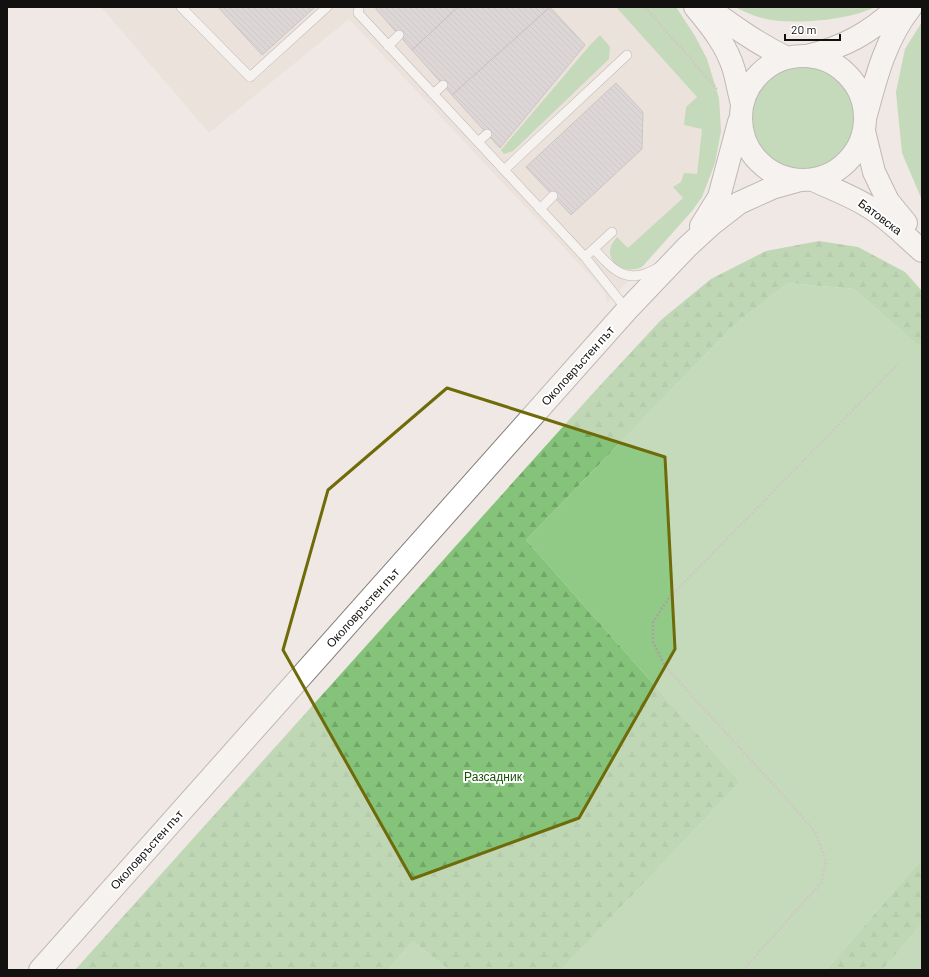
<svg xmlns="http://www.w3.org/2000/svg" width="929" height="977" viewBox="0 0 929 977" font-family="Barlow,sans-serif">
  <defs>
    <pattern id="forest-firs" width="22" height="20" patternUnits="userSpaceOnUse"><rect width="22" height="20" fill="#85c37a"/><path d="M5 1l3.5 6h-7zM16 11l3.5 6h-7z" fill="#72a668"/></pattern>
    <pattern id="building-back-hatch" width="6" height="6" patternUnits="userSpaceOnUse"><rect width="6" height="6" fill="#c6c0c5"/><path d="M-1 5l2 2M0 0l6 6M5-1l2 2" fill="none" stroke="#a9a4a8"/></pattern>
  </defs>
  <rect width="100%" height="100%" fill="#efe8e4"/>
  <!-- built -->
  <path fill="#e9dbd2" d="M101 7H616L697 97 684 125 702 128 697 174 684 197 628 249 636 270 642 267 607 303 605 293 597 283 349 19 209 133Z"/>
  <!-- green -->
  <path fill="#91c987" d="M616 7H676L695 36 707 59 719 98 721 131 715 163 702 197 692 211 642 267C630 273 610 268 610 251 610 246 614 241 617 237L628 248 683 198 673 187 681 182 684 173 697 174 702 129 684 125 686 107 697 97Z
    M735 7H875C850 20 794 25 766 19 756 17 745 12 735 7Z
    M922 22V200L902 153 896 92 905 49Z
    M600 35 610 47 609 59 513 151 504 154 501 150 591 44Z
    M750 119a53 53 0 1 1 106 0a53 53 0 1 1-106 0Z
    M788 283 854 289 922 349V859L826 970H561L740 782 526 540 734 325Z
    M922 924V970H882Z
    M413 941 449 970H388Z"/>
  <!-- forest -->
  <path fill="url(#forest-firs)" d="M819 241 858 247 905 272 922 291V349L854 289 788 283 734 325 526 540 740 782 561 970H449L413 941 388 970H75L595 391 661 320 711 279 766 251Z
    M922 859V924L882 970H826Z"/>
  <!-- building -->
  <path fill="url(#building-back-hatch)" stroke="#a19ba0" d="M218 7H315L262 55Z
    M376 7H458L412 50 376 9Z
    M458 7H550L452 95 412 50Z
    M550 7 585 45 500 148 452 95Z
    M616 83 643 112 642 149 571 215 526 167Z"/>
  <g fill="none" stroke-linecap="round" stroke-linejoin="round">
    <defs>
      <path id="lane" d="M181 7 250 77 327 7
        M359 7 358 13 585 257 612 232
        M388 46 399 35
        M433 94 443 85
        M478 142 487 134
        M504 170 627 55
        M540 209 553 196
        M594 249C614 271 627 286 657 268
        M585 257 627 310"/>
      <path id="secondary" d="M695 7C711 26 727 46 734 70 737 81 739 93 742 104
        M707 7C733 26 758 44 787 58
        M741 118a62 62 0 1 1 124 0a62 62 0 1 1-124 0Z
        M807 56C845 47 869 33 898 7
        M866 115C876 77 886 38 911 7
        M864 131 874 172 888 201 906 223
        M813 180C832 189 852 196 869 207 889 219 905 236 922 251
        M701 226 719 197 739 122
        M40 970 627 310 687 247 712 224 739 203 772 188 797 181"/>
    </defs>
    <!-- lane casing -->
    <use href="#lane" stroke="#857f7b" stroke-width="10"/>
    <!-- secondary casing -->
    <use href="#secondary" stroke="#857f7b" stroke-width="24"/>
    <!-- path -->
    <path stroke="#a8a3a0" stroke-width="2.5" stroke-dasharray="2 2" stroke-linecap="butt" d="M645 7 717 89
      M743 970 821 883 826 861 815 832 791 804 665 666 653 642V622L668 599 898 364"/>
    <!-- lane -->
    <use href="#lane" stroke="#fff" stroke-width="9"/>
    <!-- secondary -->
    <use href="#secondary" stroke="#fff" stroke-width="22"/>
  </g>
  <!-- marked area -->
  <path d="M0 0H929V977H0ZM447 388 665 457 675 649 579 818 412 879 283 650 328 490Z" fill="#efe8e4" fill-opacity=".55" fill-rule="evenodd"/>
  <path fill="none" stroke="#6e6b08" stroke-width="3" stroke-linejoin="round" d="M447 388 665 457 675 649 579 818 412 879 283 650 328 490Z"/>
  <g text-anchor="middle" stroke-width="4" stroke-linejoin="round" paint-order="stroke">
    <!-- street labels -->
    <g font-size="12" fill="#13110f" stroke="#fff">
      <text transform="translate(880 217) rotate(37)" y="4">Батовска</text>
      <text transform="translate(578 366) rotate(-48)" y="4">Околовръстен път</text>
      <text transform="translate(363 608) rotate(-48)" y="4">Околовръстен път</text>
      <text transform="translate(147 850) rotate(-48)" y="4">Околовръстен път</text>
    </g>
    <!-- park labels -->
    <g font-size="12" fill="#165308" stroke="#fff">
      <text x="493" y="781">Разсадник</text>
    </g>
  </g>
  <!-- border -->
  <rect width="929" height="977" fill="none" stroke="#13110f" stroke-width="16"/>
  <!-- scale -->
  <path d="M785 34v6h55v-6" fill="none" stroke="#13110f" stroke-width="2"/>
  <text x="791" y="34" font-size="12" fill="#13110f" stroke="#ffffff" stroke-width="3" paint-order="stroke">20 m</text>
</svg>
